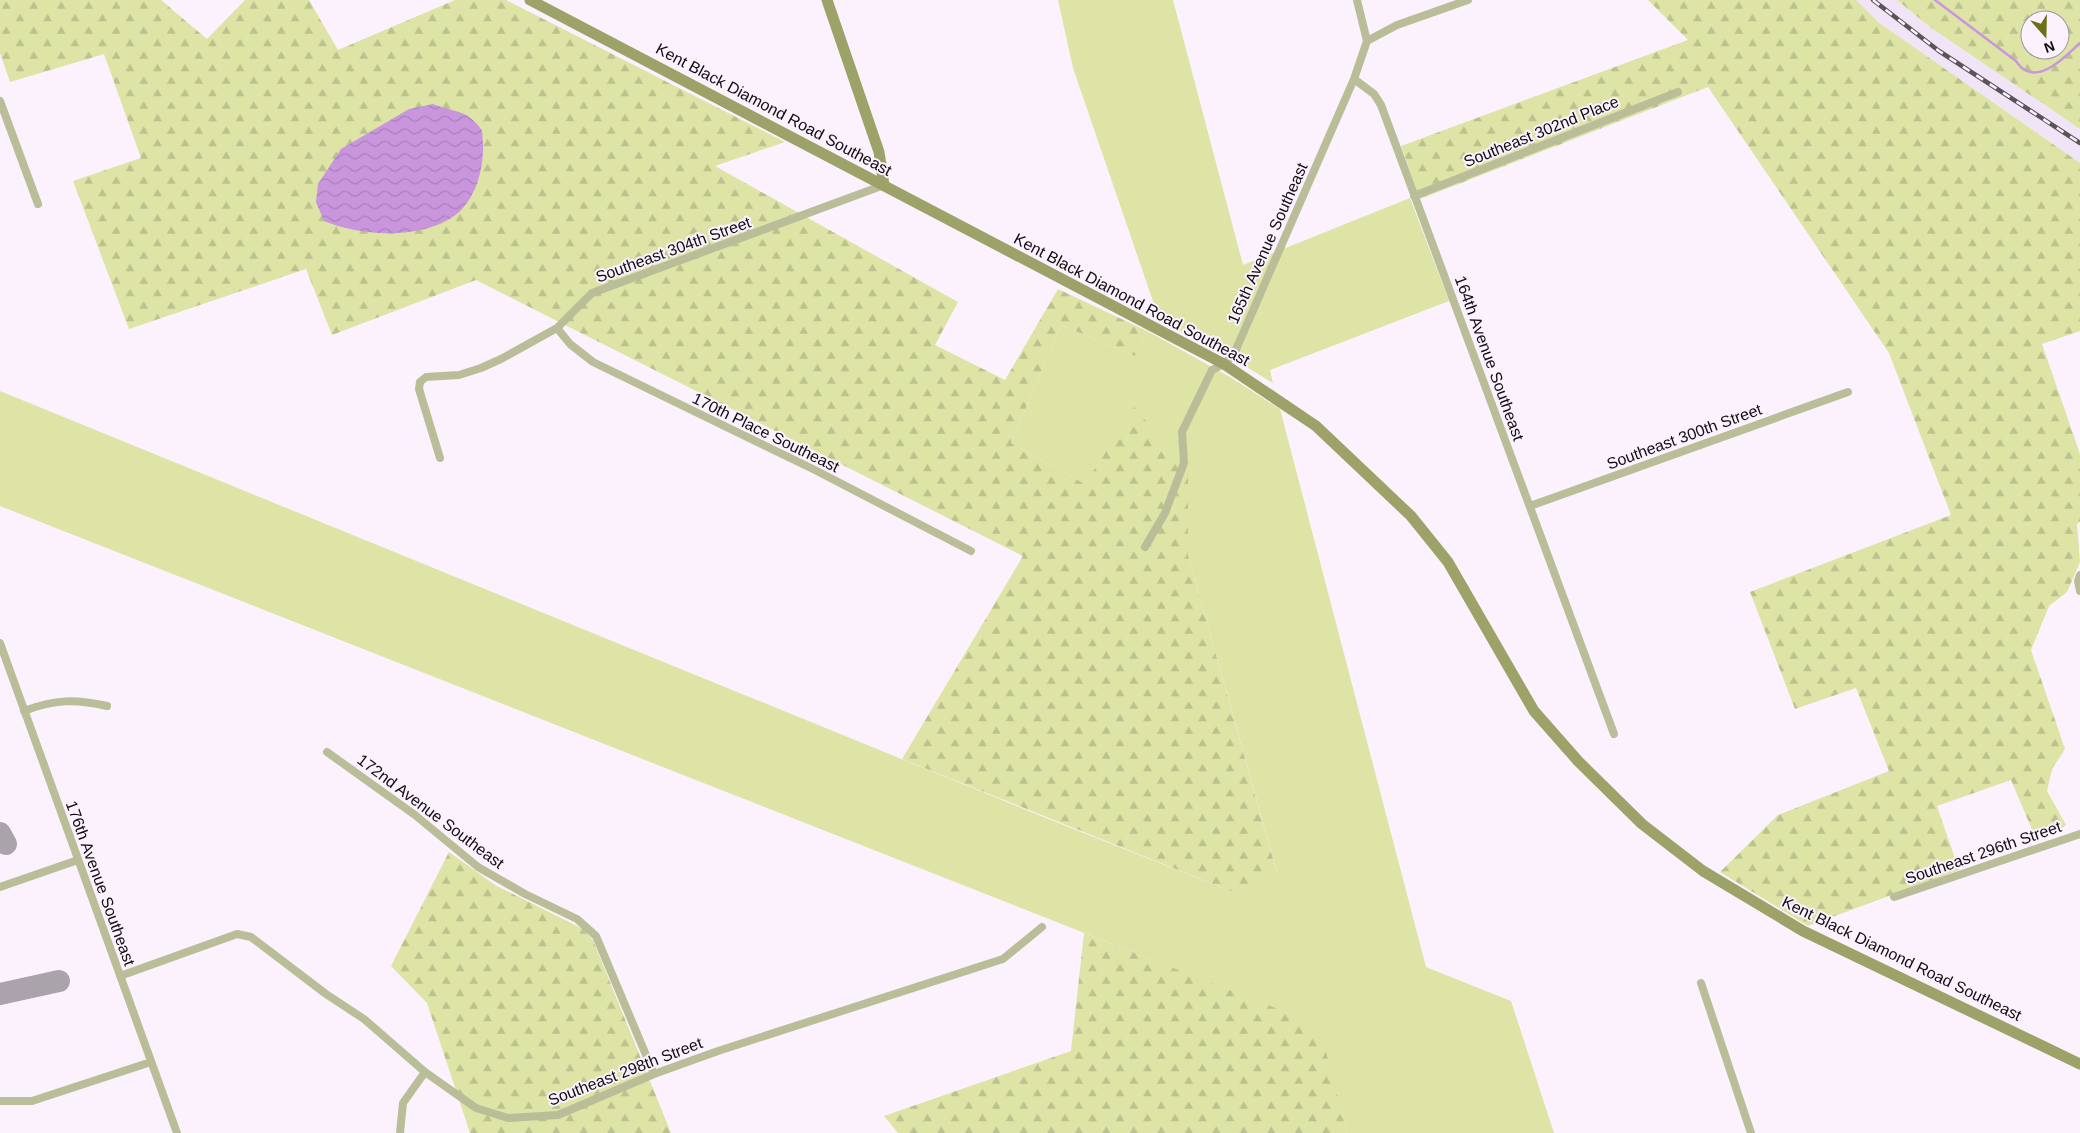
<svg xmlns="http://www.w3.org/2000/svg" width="2080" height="1133" viewBox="0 0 2080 1133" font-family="Arial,sans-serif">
  <defs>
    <pattern id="forest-firs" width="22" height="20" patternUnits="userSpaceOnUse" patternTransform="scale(1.25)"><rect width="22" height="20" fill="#dde4a5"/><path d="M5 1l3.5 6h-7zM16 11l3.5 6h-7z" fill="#bcc28d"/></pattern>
    <pattern id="water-waves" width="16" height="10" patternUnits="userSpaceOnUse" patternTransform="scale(1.25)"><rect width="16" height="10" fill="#c995dd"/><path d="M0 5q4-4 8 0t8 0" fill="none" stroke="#ab7fbd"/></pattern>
  </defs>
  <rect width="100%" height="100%" fill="#fbf2fe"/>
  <!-- built -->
  <path fill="#f1e4f6" d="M1854 0H1897L1930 27 2080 129V163L1878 22Z"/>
  <!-- green -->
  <path fill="#dde4a5" d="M1058 0H1173L1243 265 1410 198 1449 301 1270 370 1273 383 1212 346 1153 318 1156 310 1073 68Z
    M1061 325 1135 356 1147 331 1230 377 1280 409 1426 967 1511 1001 1554 1133H1347L1318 1025 0 506V391L1046 818 1233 892 1277 872 1188 555V470L1085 484 1011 443Z"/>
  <!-- forest -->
  <path fill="url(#forest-firs)" fill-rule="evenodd" d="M0 0H161L207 39 245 0H309L338 50 455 0H506L785 142 715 166 958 302 935 345 1005 380 1058 289 1147 331 1135 356 1061 325 1011 443 1085 484 1134 407 1188 470V555L1277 873 1233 892 902 759 1023 556 476 280 332 335 306 269 129 329 73 181 141 158 104 54 10 82 0 53Z
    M1648 0H1856L1878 22 2080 163V331L2042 344 2080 454V522L2077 524 2080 562 2067 592 2049 606 2031 650 2065 749 2052 769 2047 791 2066 825 2061 829 2036 839 2011 780 1937 806 1959 870 1808 926 1720 872 1778 815 1889 771 1856 688 1795 709 1750 592 1951 515 1889 353 1708 87 1420 199 1401 146 1688 40Z
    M1897 0H2080V129L1930 27ZM2030 20H2060V50H2030Z
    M449 852 495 885 583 929 593 940 671 1133H470L427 1003 391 966Z
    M1084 933 1319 1025 1347 1133H898L884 1116 1071 1051Z"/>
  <!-- water -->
  <path fill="url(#water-waves)" d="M433 104C443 108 456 110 466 115 470 117 480 126 482 131 483 134 482 139 483 142 484 165 478 192 462 209 432 241 361 237 324 221L316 202 318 184 341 149 409 109Z"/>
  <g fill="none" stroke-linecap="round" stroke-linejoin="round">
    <!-- stream -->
    <path stroke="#c995dd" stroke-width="2.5" d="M1935 0 2016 61C2018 64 2021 68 2025 70 2043 81 2068 54 2080 43"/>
    <!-- taxiway -->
    <path stroke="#aaa3ac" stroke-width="22" d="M0 833 6 844
      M0 994 59 981"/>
    <!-- street -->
    <path stroke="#babe98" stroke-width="8" d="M1357 0 1367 41 1354 79 1374 94 1381 105 1614 734
      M1367 41 1397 25 1468 0
      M0 101 38 204
      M1414 196 1678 92
      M557 328 570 344 593 362 815 470 971 551
      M440 458 419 389 420 382 426 377 459 375 481 368 501 359 557 328 592 293 884 185
      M1530 506 1848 392
      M1145 547 1165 513 1184 463 1182 432 1212 370 1224 364 1234 354 1354 79
      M2080 575 2078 581 2080 591
      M0 643 177 1133
      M24 711C55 699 76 699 107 706
      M327 752 415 815 478 867 525 894 577 919 596 936 654 1074
      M0 887 78 860
      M1894 897 2080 834
      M120 976 237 934 251 937 326 994 364 1019 425 1072 476 1108 508 1118 558 1115 654 1074 718 1051 1003 959 1042 927
      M1701 983 1751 1133
      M0 1101H32L151 1062
      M400 1133 403 1103 425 1072"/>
    <!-- secondary -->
    <path stroke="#9da268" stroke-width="11" d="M530 0 1224 364 1316 426 1411 516 1448 562 1534 711 1578 761 1642 824 1703 871 1803 931 2080 1064
      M827 0 879 152 884 185"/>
    <defs>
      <path id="rail" d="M1873 0 1939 51 2080 143"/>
    </defs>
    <!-- rail casing -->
    <use href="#rail" stroke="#58545a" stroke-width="4.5"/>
    <!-- rail -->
    <use href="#rail" stroke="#fbf2fe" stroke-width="2.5" stroke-dasharray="8" stroke-linecap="butt"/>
  </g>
  <g text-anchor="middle" stroke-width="4" stroke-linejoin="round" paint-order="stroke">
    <!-- street labels -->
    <g font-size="16" fill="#0f0d11" stroke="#fbf2fe">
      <text transform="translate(774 109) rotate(28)" y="6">Kent Black Diamond Road Southeast</text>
      <text transform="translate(1541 131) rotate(-22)" y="6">Southeast 302nd Place</text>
      <text transform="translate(1267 243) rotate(-66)" y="6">165th Avenue Southeast</text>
      <text transform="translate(673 249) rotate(-20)" y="6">Southeast 304th Street</text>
      <text transform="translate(1132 299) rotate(28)" y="6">Kent Black Diamond Road Southeast</text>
      <text transform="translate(1490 358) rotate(70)" y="6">164th Avenue Southeast</text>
      <text transform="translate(766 432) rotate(26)" y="6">170th Place Southeast</text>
      <text transform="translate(1684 436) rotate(-20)" y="6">Southeast 300th Street</text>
      <text transform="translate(431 811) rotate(37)" y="6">172nd Avenue Southeast</text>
      <text transform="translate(1983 852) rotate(-19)" y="6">Southeast 296th Street</text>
      <text transform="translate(101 883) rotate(70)" y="6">176th Avenue Southeast</text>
      <text transform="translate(1902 958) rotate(26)" y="6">Kent Black Diamond Road Southeast</text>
      <text transform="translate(625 1071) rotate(-21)" y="6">Southeast 298th Street</text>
    </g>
  </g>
  <!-- north arrow -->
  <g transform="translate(2045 35) rotate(160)"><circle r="24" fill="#fbf2fe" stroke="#9d969f"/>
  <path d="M0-4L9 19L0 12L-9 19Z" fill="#6c7118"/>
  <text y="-8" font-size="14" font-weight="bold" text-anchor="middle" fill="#0f0d11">N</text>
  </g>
</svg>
